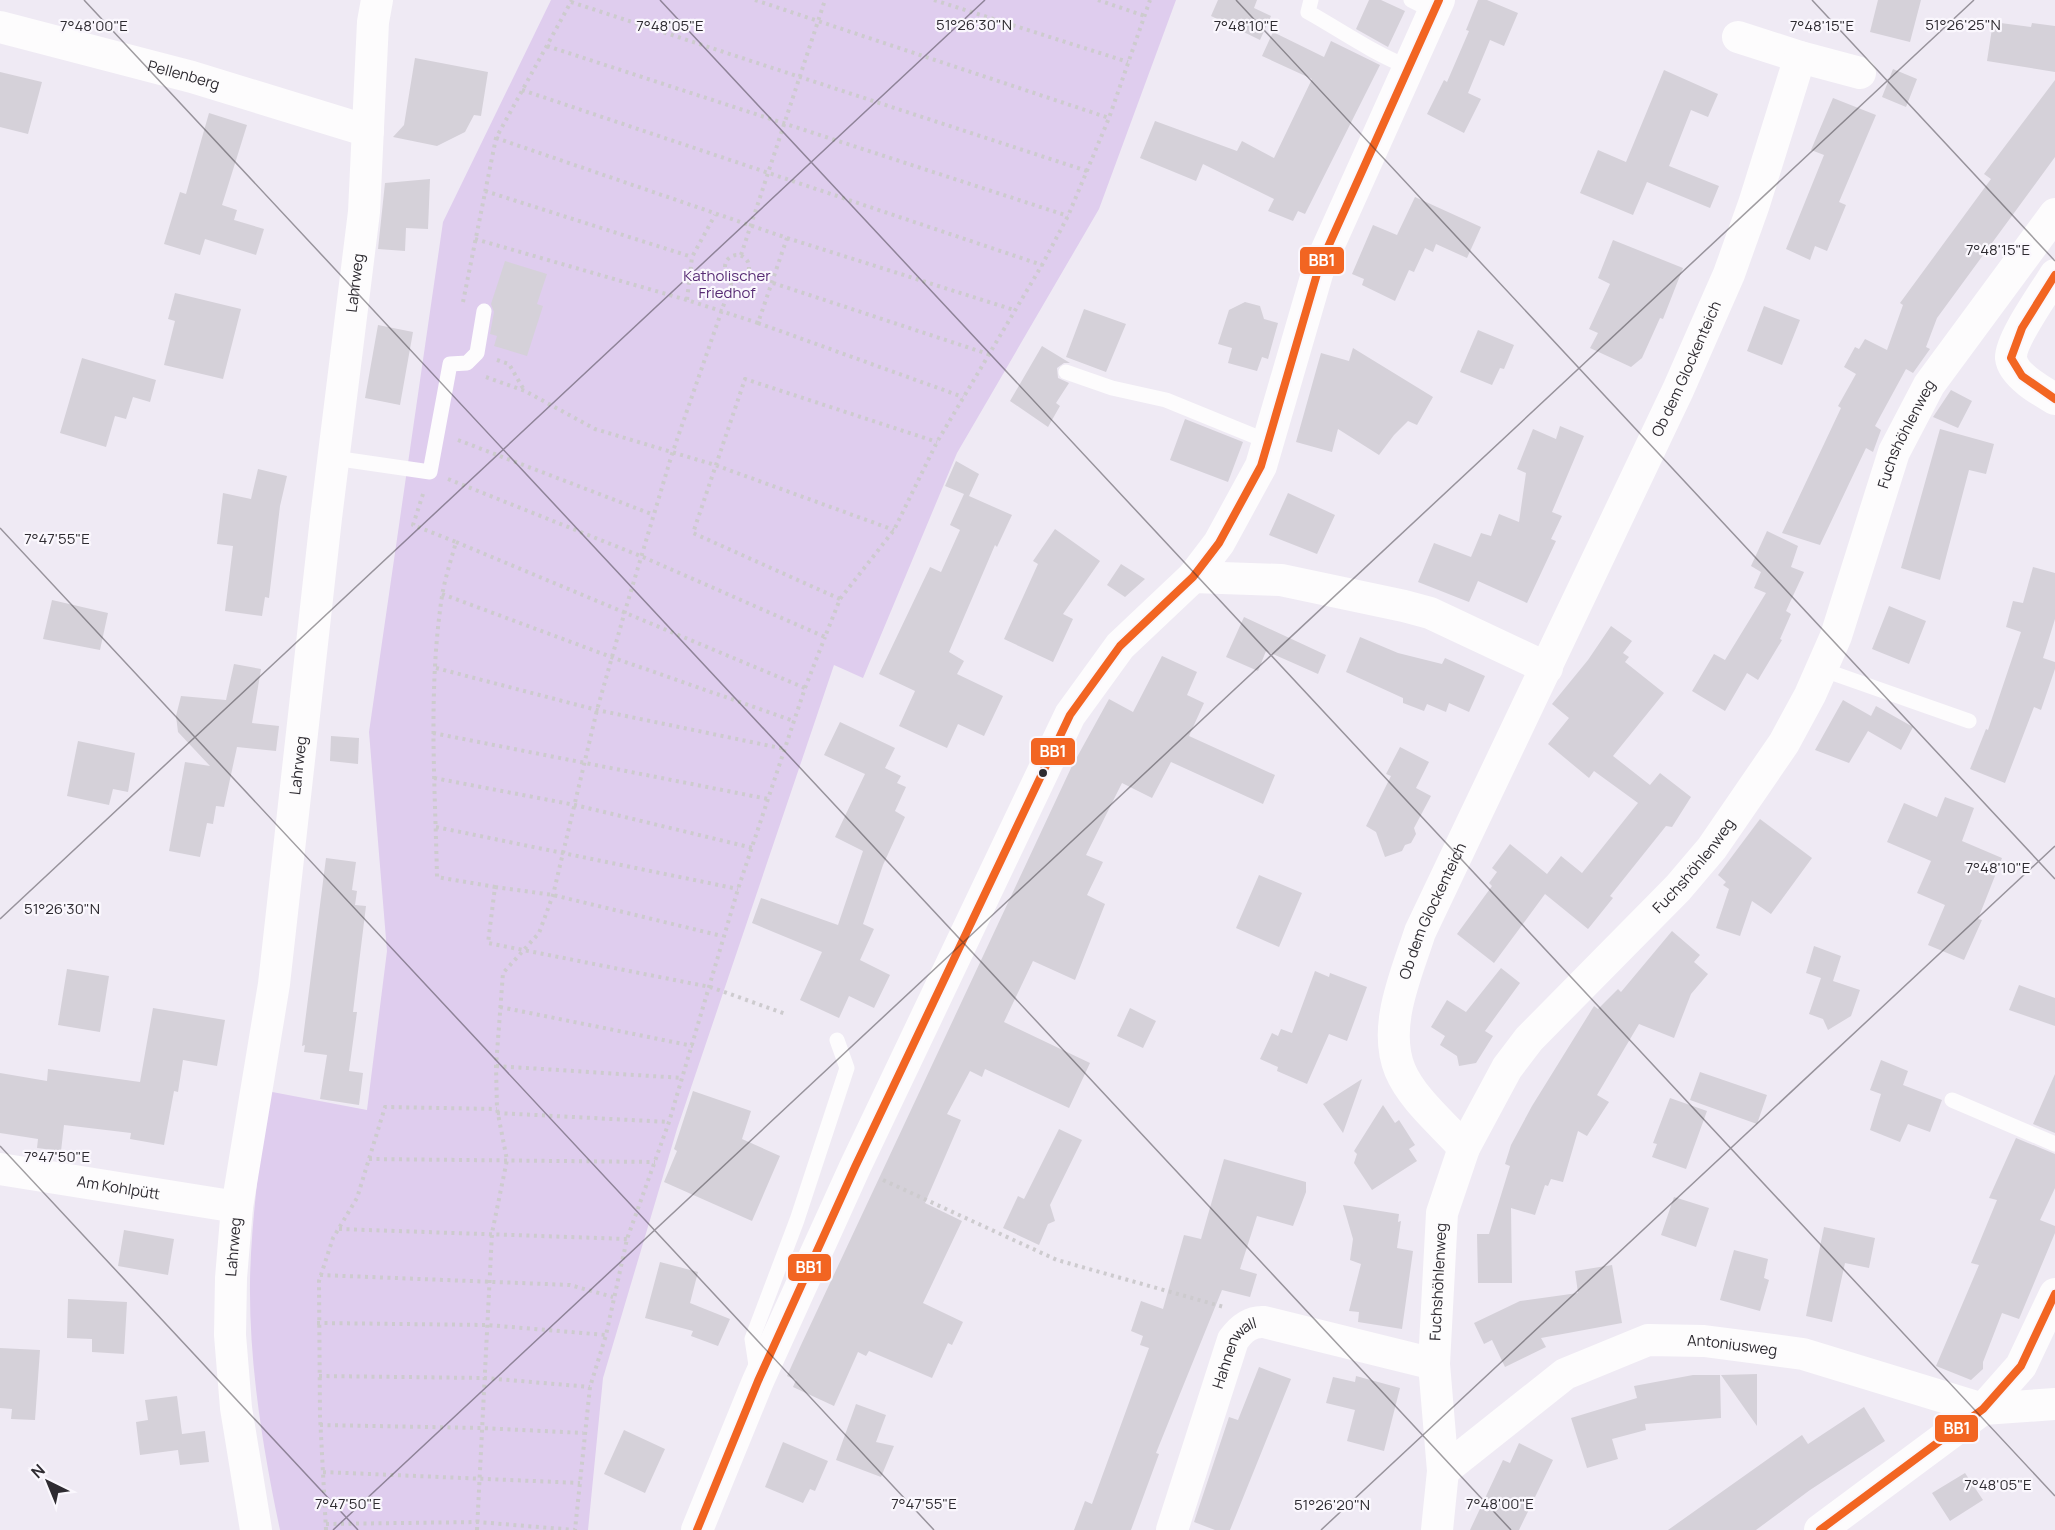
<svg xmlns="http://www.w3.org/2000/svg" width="2055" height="1530" viewBox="0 0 2055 1530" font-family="Manrope,sans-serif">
  <rect width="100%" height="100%" fill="#efeaf4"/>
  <!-- green -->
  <path fill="#dfcdee" d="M551 0H1176L1099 209 957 453 863 678 834 665 677 1129 603 1378 588 1530H280C263 1449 249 1365 250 1282 251 1219 261 1154 267 1091L367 1110 387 951 369 732 443 222Z"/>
  <!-- building -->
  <path fill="#d5d1d9" d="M1218 0H1257L1254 8 1271 16 1260 40 1211 16Z
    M1369 0H1381L1405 11 1388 47 1356 29Z
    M1478 0H1487L1518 13 1504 46 1490 40 1468 93 1481 99 1464 133 1427 114 1444 80 1447 82 1469 31 1466 30Z
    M1878 0H1921L1910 42 1870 32Z
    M1993 22 2031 27 2032 23 2055 26V72L1987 61Z
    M1273 32 1324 57 1331 41 1380 65 1305 214 1298 211 1293 221 1268 211 1274 199 1203 164 1196 181 1140 158 1155 121 1237 151 1242 141 1274 158 1312 79 1262 56Z
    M415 58 488 72 481 116 474 115 465 132 437 146 393 137 404 125Z
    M1893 69 1917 79 1906 107 1882 97Z
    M1664 70 1718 94 1708 117 1691 110 1669 166 1719 186 1710 208 1647 182 1633 215 1580 193 1598 150 1626 162Z
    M0 72 42 82 28 134 0 127Z
    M2055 80V157L1937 318 1926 347 1930 349 1913 373 1906 369 1875 426 1881 430 1873 452 1866 448 1820 545 1782 533 1841 408 1838 406 1856 374 1844 367 1855 347 1859 349 1865 339 1887 350 1903 305 1900 303 1991 179 1984 174Z
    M1833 98 1876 115 1839 202 1846 205 1827 251 1815 246 1810 260 1786 249 1824 155 1811 150Z
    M209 113 247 125 222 205 237 210 234 220 264 229 256 255 205 239 200 255 164 244 180 192 186 194Z
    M430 179 428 229 406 228 405 251 378 249 385 183Z
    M1415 197 1481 227 1467 258 1436 244 1433 252 1425 248 1414 272 1409 270 1395 301 1362 285 1364 279 1352 274 1373 225 1397 235Z
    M1613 240 1683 268 1663 319 1660 318 1642 358 1631 367 1590 348 1598 333 1589 329 1610 284 1598 278Z
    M505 261 547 274 537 304 543 306 527 356 494 346 497 336 490 334 494 312 491 304Z
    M175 293 241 309 223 379 164 365 175 321 168 319Z
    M1245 302 1260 306 1264 319 1278 323 1268 359 1262 357 1257 371 1228 363 1232 348 1218 344 1229 310Z
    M1764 306 1800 320 1782 365 1747 351Z
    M1084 309 1126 324 1106 372 1066 357Z
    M378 325 413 332 400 405 365 398Z
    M1478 330 1514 345 1504 369 1500 368 1492 385 1460 372Z
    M1042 346 1070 363H1064L1057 368 1058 378 1069 383 1056 403 1060 406 1048 427 1010 401Z
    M1353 348 1433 397 1417 425 1408 421 1394 435 1379 455 1338 429 1332 452 1296 442 1321 353 1349 361Z
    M82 358 156 380 150 402 133 397 126 419 115 416 106 447 60 433Z
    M1951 390 1972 401 1958 428 1933 417Z
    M1185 419 1243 442 1228 482 1170 460Z
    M1560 426 1584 436 1552 512 1562 516 1551 539 1556 541 1527 603 1478 581 1469 602 1418 582 1434 543 1471 557 1481 533 1491 536 1499 514 1519 522 1526 473 1517 469 1533 429 1556 439Z
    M1940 429 1994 444 1986 474 1969 470 1940 580 1901 568Z
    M956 461 979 474 969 496 1012 515 997 547 995 545 949 652 964 661 957 674 1003 696 984 736 958 724 947 748 899 726 915 691 879 674 930 567 941 572 960 530 950 525 964 494 945 486Z
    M258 469 287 476 280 506 269 598 265 597 262 616 225 611 233 546 217 544 223 493 251 499Z
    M1288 493 1335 515 1317 554 1269 535Z
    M1055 529 1100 561 1063 614 1073 619 1053 662 1004 639 1038 564 1033 561Z
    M1767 531 1798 546 1791 567 1804 572 1786 611 1791 614 1780 639 1782 640 1758 680 1747 673 1725 711 1692 691 1714 654 1725 660 1766 593 1754 588 1761 572 1751 566Z
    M1121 564 1145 579 1125 597 1107 585Z
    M2033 567 2055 573V619L2043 658 2055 662V669L2041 710 2034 707 2005 783 1970 769 1986 729 1988 730 2021 632 2006 627 2013 601 2023 603Z
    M52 600 108 613 100 650 43 639Z
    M1889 606 1926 621 1909 664 1872 649Z
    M1244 617 1326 655 1318 674 1266 651 1258 671 1226 657Z
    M1611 626 1632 641 1623 653 1629 657 1625 662 1664 693 1613 756 1650 785 1660 773 1691 797 1672 827 1666 826 1610 896 1613 898 1588 929 1545 894 1494 963 1457 934 1492 886 1489 883 1497 872 1492 868 1510 844 1547 874 1561 856 1582 873 1638 803 1594 771 1589 778 1548 744 1569 718 1552 704 1588 660Z
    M1360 637 1398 653 1442 664 1445 658 1485 676 1469 712 1449 703 1446 712 1427 704 1424 711 1403 703V698L1346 672Z
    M1162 656 1197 672 1187 695 1204 703 1189 736 1275 775 1263 804 1171 762 1152 798 1122 783 1086 855 1103 862 1087 895 1105 904 1075 980 1033 961 1004 1022 1090 1063 1069 1108 985 1069 982 1077 970 1071 947 1114 961 1120 925 1203 962 1221 923 1303 963 1322 952 1345 948 1343 932 1378 869 1351 866 1356 858 1352 834 1406 793 1387 796 1380 787 1376 801 1345 1071 768 1109 699 1133 712Z
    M234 664 261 669 252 723 279 726 276 751 237 747 224 807 216 806 213 824 207 823 200 857 169 851 185 762 210 766 178 732 176 716 181 696 226 700Z
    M1843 700 1871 716 1876 706 1913 727 1901 750 1868 731 1849 763 1815 750Z
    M840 722 895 748 885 768 901 776 897 783 906 787 895 811 905 817 883 865 863 924 874 929 860 960 890 975 874 1008 849 996 839 1018 800 1000 822 952 752 923 761 898 838 925 863 851 835 837 865 774 824 755Z
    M331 736 359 738 358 764 330 761Z
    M78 741 135 753 128 792 113 789 109 805 67 796Z
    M1400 747 1429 762 1416 788 1431 796 1414 828 1416 834 1411 843 1405 845 1402 851 1385 857 1376 832 1366 826 1391 776 1386 774Z
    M1945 797 1974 808 1962 841 2002 858 1978 919 1982 920 1964 960 1928 945 1945 905 1917 893 1931 861 1887 842 1904 803 1937 817Z
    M1760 819 1812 858 1771 914 1752 901 1740 936 1716 928 1729 889 1723 885 1726 882 1718 875Z
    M326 858 356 862 352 890 357 891 355 905 366 906 353 1012H357L349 1071 363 1073 359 1105 320 1099 327 1055 304 1052 305 1045 302 1046Z
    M1259 875 1302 893 1279 947 1236 928Z
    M1672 931 1700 955 1694 962 1708 974 1691 994 1674 1038 1639 1024 1597 1095 1609 1102 1587 1136 1578 1131 1563 1182 1551 1179 1548 1186 1545 1185 1535 1215 1511 1208 1512 1283H1478L1477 1234H1489L1510 1166 1505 1164 1511 1145 1532 1106 1594 1006 1598 1009 1618 989 1621 992Z
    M1814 946 1841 956 1833 981 1860 990 1851 1016 1828 1030 1823 1019 1809 1014 1821 978 1806 973Z
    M1501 968 1520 983 1485 1031 1493 1036 1476 1063 1459 1066 1457 1056 1440 1045 1445 1036 1431 1027 1447 1000 1466 1012Z
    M67 969 109 976 100 1032 58 1025Z
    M1315 971 1329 977 1330 973 1367 987 1347 1041 1329 1034 1307 1084 1277 1071 1278 1067 1260 1059 1272 1033 1278 1036 1281 1029 1292 1033Z
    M2019 985 2055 998V1026L2009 1010Z
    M153 1008 225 1020 217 1066 183 1060 178 1092 174 1091 164 1145 130 1139 131 1133 64 1125 61 1151 37 1148 38 1139 0 1133V1073L47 1081 48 1069 140 1082Z
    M1130 1008 1156 1021 1143 1048 1117 1036Z
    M1881 1060 1908 1071 1903 1085 1942 1100 1930 1132 1908 1124 1900 1142 1870 1130 1881 1094 1870 1090Z
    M1700 1072 1767 1095 1757 1124 1690 1100Z
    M2055 1074V1133L2033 1124Z
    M1362 1079 1343 1133 1323 1104Z
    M693 1091 751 1111 742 1139 780 1156 752 1221 664 1182 677 1151 674 1149Z
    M1670 1098 1707 1111 1686 1169 1652 1157 1657 1144 1653 1143Z
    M1383 1105 1395 1123 1399 1120 1415 1145 1409 1149 1417 1161 1372 1190 1354 1163 1357 1154 1354 1151Z
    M1059 1129 1082 1140 1050 1205 1055 1221 1048 1224 1039 1245 1003 1228 1018 1196 1024 1199Z
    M2016 1138 2055 1154V1188L2040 1220 2055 1226V1233L2019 1319 2002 1313 1983 1362V1369L1971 1380 1936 1366 1979 1265 1971 1263 1997 1200 1989 1198Z
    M1224 1159 1306 1182V1192L1293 1226 1257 1216 1240 1269 1257 1274 1250 1297 1222 1290 1156 1453 1159 1454 1131 1530H1074L1085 1501 1092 1504 1149 1348 1140 1345 1143 1336 1131 1331 1141 1301 1163 1309 1184 1235 1201 1239Z
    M1674 1197 1709 1208 1696 1247 1661 1235Z
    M1343 1205 1399 1214 1398 1222 1401 1221 1397 1248 1413 1251 1402 1329 1358 1322 1359 1312 1349 1311 1361 1264 1350 1260 1353 1239Z
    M1824 1227 1875 1238 1869 1268 1845 1263 1832 1322 1806 1316Z
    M124 1230 174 1239 168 1275 118 1266Z
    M1734 1250 1768 1259 1764 1278 1769 1280 1760 1311 1720 1300Z
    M660 1262 698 1272 690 1303 730 1319 718 1346 691 1336 693 1331 645 1318Z
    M1612 1265 1622 1323 1541 1338 1546 1347 1505 1367 1492 1340 1484 1344 1474 1323 1520 1301 1578 1293 1575 1271Z
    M68 1299 127 1302 124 1354 92 1352V1339L67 1338Z
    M0 1348 40 1350 35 1420 11 1419 12 1409 0 1408Z
    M1259 1367 1291 1379 1230 1530H1215L1194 1522 1229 1417 1238 1420Z
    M1757 1374V1426L1721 1375Z
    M1693 1375H1720L1721 1418 1645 1424 1646 1430 1612 1439 1618 1459 1587 1468 1571 1418 1637 1398 1634 1386Z
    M1356 1376 1400 1388 1384 1451 1347 1441 1355 1410 1326 1403 1333 1377 1355 1382Z
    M177 1396 182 1434 205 1431 209 1462 180 1465 178 1450 140 1455 136 1422 148 1420 145 1400Z
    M856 1404 886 1415 876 1442 894 1446 881 1477 836 1460Z
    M1864 1407 1885 1441 1810 1490 1756 1530H1668L1802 1435 1808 1444Z
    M624 1430 665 1449 645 1493 604 1474Z
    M783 1442 828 1461 815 1491 810 1489 803 1503 765 1487Z
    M1519 1443 1553 1460 1519 1530H1470L1503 1460 1510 1463Z
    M1965 1473 1983 1500 1950 1521 1932 1493Z"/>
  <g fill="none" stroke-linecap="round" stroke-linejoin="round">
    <!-- path -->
    <path stroke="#cdcbce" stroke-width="4" stroke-dasharray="3 4.5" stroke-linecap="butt" d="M755 0 1109 118
      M934 0 1128 62
      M1098 0 1145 16
      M571 2 1087 171
      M547 46 1068 216
      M522 90 1042 265
      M496 138 787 238 758 323 687 300 692 257 715 215
      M485 191 692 257
      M787 238 1014 310
      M475 239 687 300
      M741 255 825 0
      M725 267a12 12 0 1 1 24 0a12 12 0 1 1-24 0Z
      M773 283 988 354
      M463 302 496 138 572 0
      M758 323 963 397
      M497 360 509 364 524 390
      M486 377 525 391 595 429 715 465 894 530
      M458 440 654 515
      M448 479 643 557 825 637 840 599 894 530 937 442 1042 265 1068 216 1109 118 1150 0
      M423 494 413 525 456 542C451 560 445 578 442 596 428 688 435 783 437 877L495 887 488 943 710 987 786 1014
      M456 542 805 688
      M442 594 614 658 794 721
      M840 599 693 533 745 379 937 442
      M436 668 597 710 785 749
      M433 733 768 799
      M434 778 575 805 753 848
      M436 827 738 889
      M495 887 553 895 722 936
      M500 1007 693 1046
      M496 1066 682 1078
      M497 1113 669 1122
      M369 1159 655 1162
      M883 1180 1057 1260 1224 1307
      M339 1229 627 1239
      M320 1275 570 1285 613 1297
      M317 1323 487 1325 606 1335
      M319 1376 485 1378 590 1387
      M320 1425 482 1428 583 1433
      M323 1472 580 1483
      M326 1524 478 1522 575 1530 590 1387 606 1335 627 1239 669 1122 738 889 805 688 825 637
      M326 1530 320 1416 319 1281 333 1238 357 1198 385 1107 497 1109
      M477 1530 492 1233 507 1160 497 1109 496 1066 503 973 539 933 553 895 597 710 625 611 672 454 733 278"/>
    <!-- service -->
    <path stroke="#fdfcfd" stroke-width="15" d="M1311 0 1308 12C1342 31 1371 52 1408 67
      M1411 0 1433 11
      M1066 372 1112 388 1166 400 1269 442
      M334 458 430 472 450 364 467 363 477 353 484 311
      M1821 669 1969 721
      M1952 1100 2055 1144
      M757 1372 752 1339 797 1220 847 1068 837 1040"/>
    <!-- minor -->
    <g stroke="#fdfcfd" stroke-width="32">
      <path id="s1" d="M0 27 192 77 368 131"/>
      <path d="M1738 37 1800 57 1860 73"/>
      <path d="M2055 275C2045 292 2010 340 2011 358 2013 375 2041 391 2055 399"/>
      <path d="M1193 577 1281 580 1404 606 1430 613 1547 668"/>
      <path id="s2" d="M1464 1148C1444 1125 1412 1099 1400 1070 1382 1026 1407 973 1420 932L1678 390 1729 274 1754 204 1800 57"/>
      <path id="s3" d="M0 1169 237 1207"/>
      <path id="s4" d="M1443 1471 1565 1374 1648 1340 1704 1341 1803 1354 1983 1409 2055 1404"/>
      <path id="s5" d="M256 1530 236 1408 230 1335 231 1278 237 1207 274 984 326 518 364 212 373 22 377 0"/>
      <path d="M697 1530 758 1381 855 1167 1070 715 1120 646 1193 577 1219 543 1261 466 1319 267 1439 0"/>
      <path id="s6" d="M1172 1530 1233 1340C1241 1329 1250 1321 1264 1322L1434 1364"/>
      <path id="s7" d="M1437 1530 1443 1471 1434 1364 1442 1213 1464 1148 1507 1068 1529 1039 1678 888 1712 848 1784 743 1810 695 1836 636 1894 452 1929 385 2055 214"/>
      <path d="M1820 1530 1983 1409 2021 1366 2055 1294"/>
    </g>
    <defs>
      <path id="bus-1" d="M2055 275 2022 328 2011 358 2022 376 2055 399
        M697 1530 758 1381 855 1167 1070 715 1120 646 1193 577 1219 543 1261 466 1319 267 1439 0
        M1820 1530 1983 1409 2021 1366 2055 1294"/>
    </defs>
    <!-- bus-1 casing -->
    <use href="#bus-1" stroke="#faf7fd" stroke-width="12"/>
    <!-- bus-1 -->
    <use href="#bus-1" stroke="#f26522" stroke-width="8"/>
  </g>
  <!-- ticks -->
  <path fill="none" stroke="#2e2b31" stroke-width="1.5" stroke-opacity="0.45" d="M84 0 1511 1530M660 0 2055 1496M1236 0 2055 879M1812 0 2055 261M0 528 934 1530M0 919 985 0M0 1146 358 1530M333 1530 1974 0M1321 1530 2055 846"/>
  <!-- markers -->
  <circle fill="#2e2b31" stroke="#faf7fd" stroke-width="2" cx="1043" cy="773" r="5"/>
  <g text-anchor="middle" stroke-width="4.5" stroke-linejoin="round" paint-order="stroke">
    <!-- street labels -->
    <g font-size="15" fill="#2e2b31" stroke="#faf7fd">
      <text dy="5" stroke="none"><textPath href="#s1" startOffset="190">Pellenberg</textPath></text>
      <text dy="5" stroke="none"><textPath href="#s5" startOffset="1257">Lahrweg</textPath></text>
      <text dy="5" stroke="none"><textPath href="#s2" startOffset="867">Ob dem Glockenteich</textPath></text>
      <text dy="5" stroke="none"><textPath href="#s7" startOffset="1239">Fuchshöhlenweg</textPath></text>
      <text dy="5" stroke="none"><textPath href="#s5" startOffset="771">Lahrweg</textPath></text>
      <text dy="5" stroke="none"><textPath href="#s7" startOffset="753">Fuchshöhlenweg</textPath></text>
      <text dy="5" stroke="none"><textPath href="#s2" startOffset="268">Ob dem Glockenteich</textPath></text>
      <text dy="5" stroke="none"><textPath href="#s3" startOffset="120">Am Kohlpütt</textPath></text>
      <text dy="5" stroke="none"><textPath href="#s5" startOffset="285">Lahrweg</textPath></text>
      <text dy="5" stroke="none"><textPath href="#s7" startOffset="249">Fuchshöhlenweg</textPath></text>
      <text dy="5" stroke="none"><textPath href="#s4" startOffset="330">Antoniusweg</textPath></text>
      <text dy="5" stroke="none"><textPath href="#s6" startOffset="189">Hahnenwall</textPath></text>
    </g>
    <!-- park labels -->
    <g font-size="15" fill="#572b74" stroke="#faf7fd">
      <text x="727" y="281">Katholischer<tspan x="727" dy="17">Friedhof</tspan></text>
    </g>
  </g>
  <g font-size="15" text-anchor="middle" fill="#2e2b31" stroke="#faf7fd" stroke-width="4.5" stroke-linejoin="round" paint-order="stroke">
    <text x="974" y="30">51°26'30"N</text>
    <text x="1963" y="30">51°26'25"N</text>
    <text x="1822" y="31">7°48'15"E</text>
    <text x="94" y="31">7°48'00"E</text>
    <text x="670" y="31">7°48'05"E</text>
    <text x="1246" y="31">7°48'10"E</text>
    <text x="1998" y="255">7°48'15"E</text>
    <text x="57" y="544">7°47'55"E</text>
    <text x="1998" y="873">7°48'10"E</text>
    <text x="62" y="914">51°26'30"N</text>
    <text x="57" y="1162">7°47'50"E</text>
    <text x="1998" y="1490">7°48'05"E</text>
    <text x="348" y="1509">7°47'50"E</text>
    <text x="924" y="1509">7°47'55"E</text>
    <text x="1500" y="1509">7°48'00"E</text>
    <text x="1332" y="1510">51°26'20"N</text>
  </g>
  <g stroke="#faf7fd" stroke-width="2">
    <rect x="1299" y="246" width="46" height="29" rx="6" fill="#f26522"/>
    <rect x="1030" y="737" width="46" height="29" rx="6" fill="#f26522"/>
    <rect x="787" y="1253" width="45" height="29" rx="6" fill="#f26522"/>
    <rect x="1934" y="1414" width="45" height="29" rx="6" fill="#f26522"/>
  </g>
  <g font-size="16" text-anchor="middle" font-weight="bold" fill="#fff">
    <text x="1322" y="266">BB1</text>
    <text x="1053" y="757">BB1</text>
    <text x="809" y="1273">BB1</text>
    <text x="1957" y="1434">BB1</text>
  </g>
  <!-- north arrow -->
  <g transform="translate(48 1482) rotate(317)" stroke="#faf7fd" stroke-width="4.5" paint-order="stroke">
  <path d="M0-4.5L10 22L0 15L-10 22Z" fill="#2e2b31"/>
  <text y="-9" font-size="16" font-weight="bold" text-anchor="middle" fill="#2e2b31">N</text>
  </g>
</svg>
